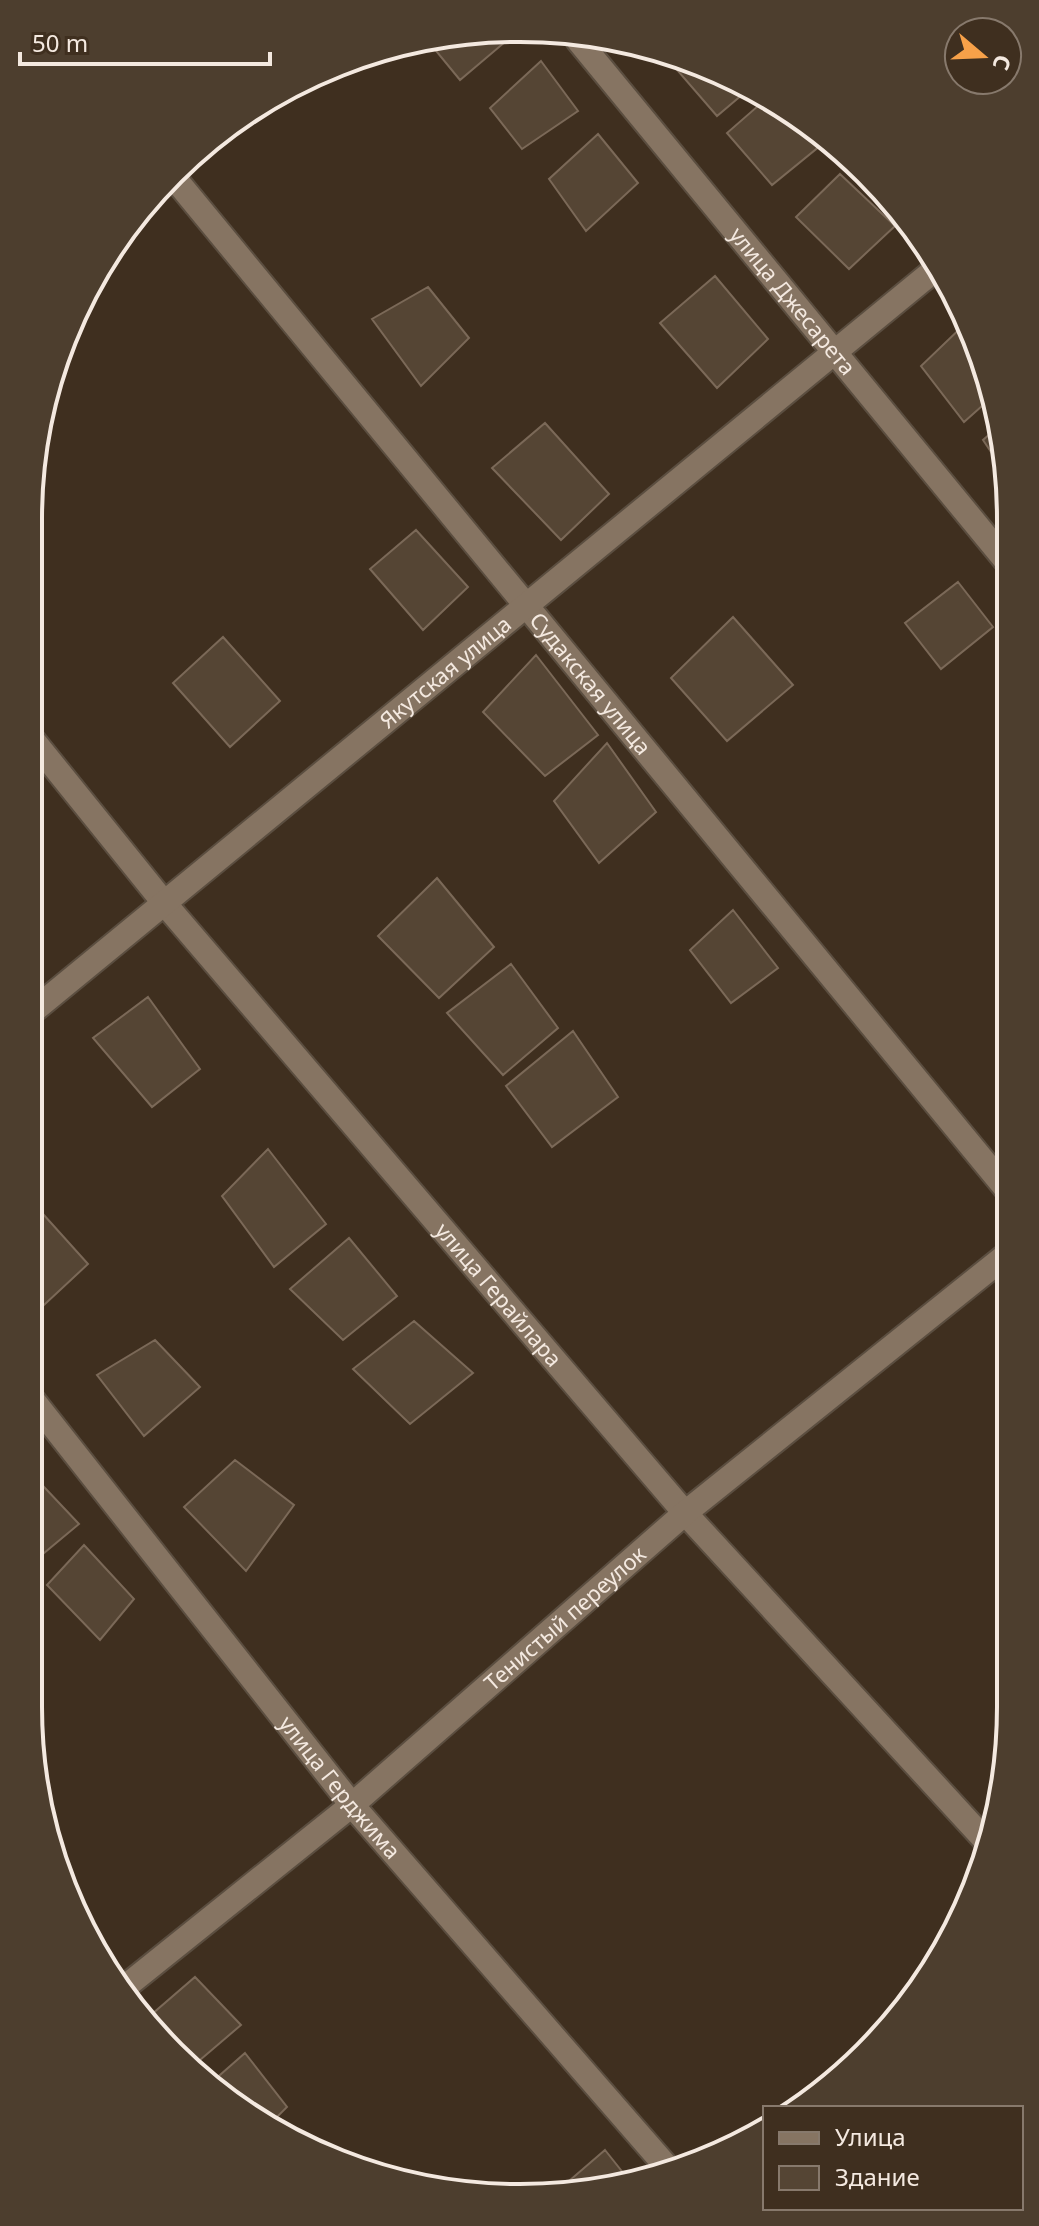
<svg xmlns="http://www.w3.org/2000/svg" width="1039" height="2226" viewBox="0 0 1039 2226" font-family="'Noto Sans',sans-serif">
  <rect width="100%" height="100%" fill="#3f2f1f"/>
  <!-- building -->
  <path fill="#554534" stroke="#7b6958" stroke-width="2" d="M515 29 518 31 460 80 432 46Z
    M676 59 707 65 749 89 717 116 671 63Z
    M541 61 578 111 522 149 490 108Z
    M766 99 814 127 826 141 772 185 727 133Z
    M598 134 638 183 586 231 549 179Z
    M840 174 895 226 849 269 796 217Z
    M715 276 768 339 717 388 660 323Z
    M428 287 469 338 421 386 372 319Z
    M968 321 973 331 991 398 964 422 921 366Z
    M545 423 609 494 561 540 492 468Z
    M999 426 1007 455V476L983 440Z
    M416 530 468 587 423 630 370 569Z
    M958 582 993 627 941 669 905 623Z
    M733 617 793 685 727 741 671 678Z
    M223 637 280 701 230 747 173 683Z
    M536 655 598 735 545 776 483 712Z
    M607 743 656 812 599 863 554 801Z
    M437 878 494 947 439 998 378 936Z
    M733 910 778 968 731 1003 690 950Z
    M511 964 558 1028 503 1075 447 1013Z
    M148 997 200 1069 152 1107 93 1038Z
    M573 1031 618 1097 552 1147 506 1086Z
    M268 1149 326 1224 274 1267 222 1196Z
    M34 1204 88 1264 30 1318 28 1209Z
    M349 1238 397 1296 343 1340 290 1289Z
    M414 1321 473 1373 410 1424 353 1369Z
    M155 1340 200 1387 144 1436 97 1375Z
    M235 1460 294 1505 246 1571 184 1507Z
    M28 1470 79 1524 32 1563 28 1558Z
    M84 1545 134 1599 100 1640 47 1585Z
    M195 1977 241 2025 193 2066 150 2030 144 2021Z
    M245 2053 287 2107 267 2127 212 2082Z
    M605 2150 628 2179 584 2194 555 2193Z"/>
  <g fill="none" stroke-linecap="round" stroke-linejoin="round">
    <defs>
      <g id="minor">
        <path id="s1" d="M578 40 1007 562"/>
        <path id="s2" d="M171 174 1009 1192"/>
        <path id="s3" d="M28 734 165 904 685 1513 985 1840"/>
        <path id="s4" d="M28 1015 937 268"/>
        <path id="s5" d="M28 1394 352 1805 666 2166"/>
        <path id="s6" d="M125 1987 352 1805 685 1513 1009 1253"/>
      </g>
    </defs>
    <!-- minor casing -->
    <use href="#minor" stroke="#5b4e40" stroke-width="28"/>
    <!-- minor -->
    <use href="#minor" stroke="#867462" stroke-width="24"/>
  </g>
  <g text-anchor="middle" stroke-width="6" stroke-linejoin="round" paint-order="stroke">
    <!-- street labels -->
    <g font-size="22" fill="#f4e9e0" stroke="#3f2f1f">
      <text dy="8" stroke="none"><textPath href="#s1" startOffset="338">улица Джесарета</textPath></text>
      <text dy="8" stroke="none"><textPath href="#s4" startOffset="540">Якутская улица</textPath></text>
      <text dy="8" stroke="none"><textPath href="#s2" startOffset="660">Судакская улица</textPath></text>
      <text dy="8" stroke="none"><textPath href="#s3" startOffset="732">улица Герайлара</textPath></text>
      <text dy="8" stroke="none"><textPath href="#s6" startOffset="574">Тенистый переулок</textPath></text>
      <text dy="8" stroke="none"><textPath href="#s5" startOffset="502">улица Герджима</textPath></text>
    </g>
  </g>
  <!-- crop -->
  <path d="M0 0H1039V2226H0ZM519 42H520A477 477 0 0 1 997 519V1707A477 477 0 0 1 520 2184H519A477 477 0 0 1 42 1707V519A477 477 0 0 1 519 42Z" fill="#4d3e2e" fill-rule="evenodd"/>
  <path fill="none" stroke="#f4e9e0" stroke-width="4" d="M519 42H520A477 477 0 0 1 997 519V1707A477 477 0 0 1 520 2184H519A477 477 0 0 1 42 1707V519A477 477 0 0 1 519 42Z"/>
  <!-- legend -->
  <rect x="763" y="2106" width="260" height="104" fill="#3f2f1f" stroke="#87796c" stroke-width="2"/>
  <rect x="779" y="2132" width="40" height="12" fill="#867462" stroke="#87796c" stroke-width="2"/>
  <text x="835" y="2146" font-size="24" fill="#f4e9e0">Улица</text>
  <rect x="779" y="2166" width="40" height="24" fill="#554534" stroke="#87796c" stroke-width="2"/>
  <text x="835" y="2186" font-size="24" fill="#f4e9e0">Здание</text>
  <!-- north arrow -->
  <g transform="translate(983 56) rotate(109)"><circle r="38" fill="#3f2f1f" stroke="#87796c" stroke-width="2"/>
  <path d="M0-6L14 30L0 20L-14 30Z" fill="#f7a149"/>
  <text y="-12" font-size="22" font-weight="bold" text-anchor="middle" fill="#f4e9e0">С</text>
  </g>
  <!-- scale -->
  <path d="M20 52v12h250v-12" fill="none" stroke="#f4e9e0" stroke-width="4"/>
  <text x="32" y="52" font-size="24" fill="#f4e9e0" stroke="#3f2f1f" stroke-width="6" paint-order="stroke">50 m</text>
</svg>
